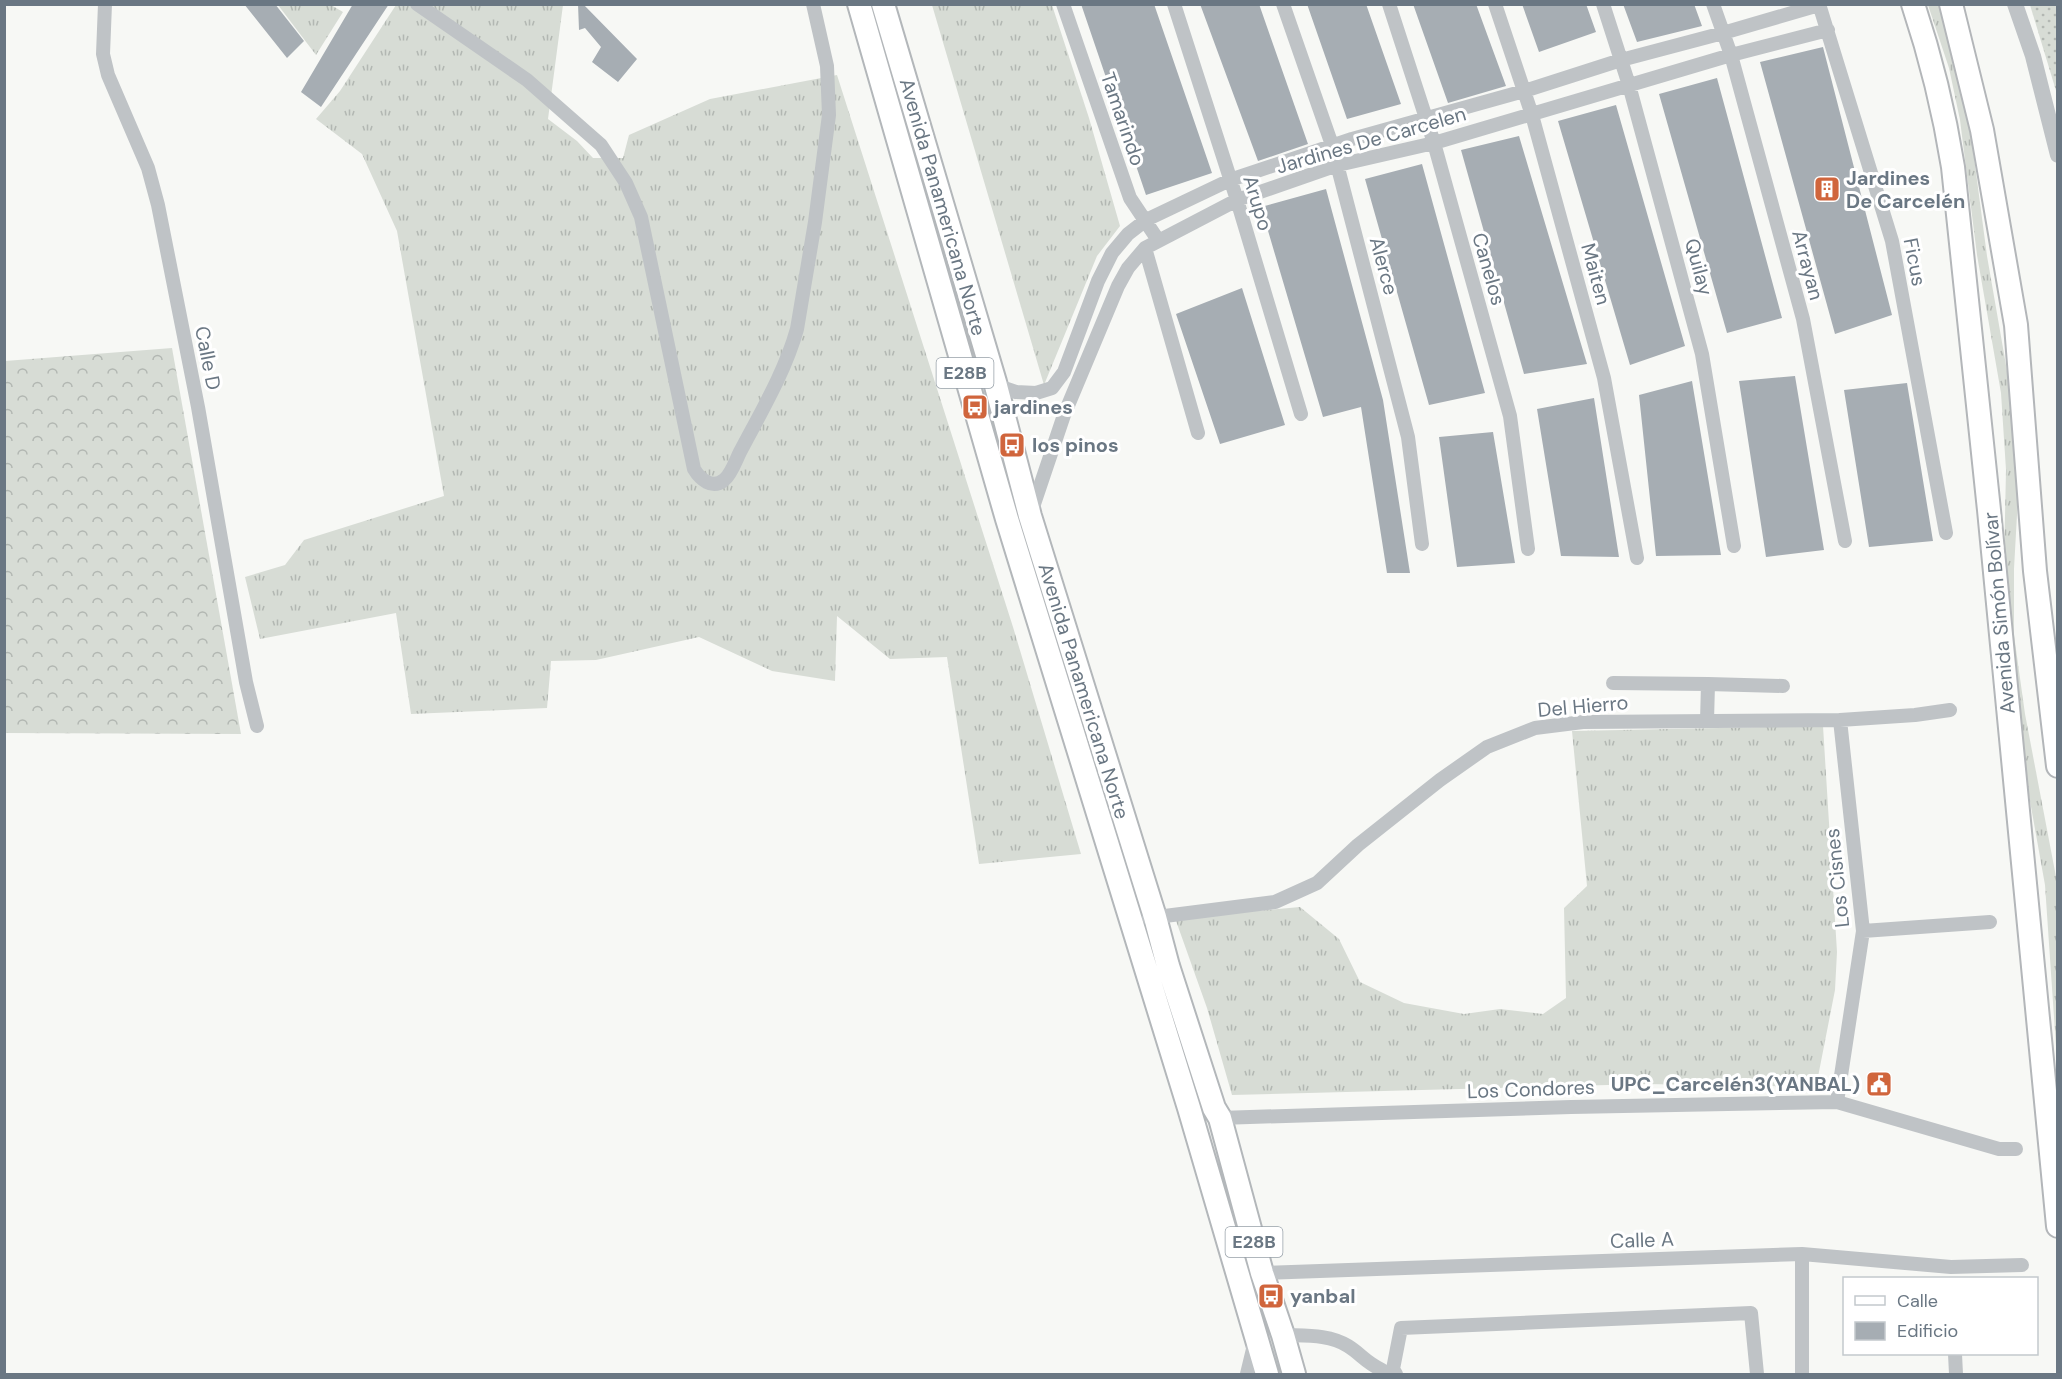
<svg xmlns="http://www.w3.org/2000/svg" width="2062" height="1379" viewBox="0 0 2062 1379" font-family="'DM Sans',sans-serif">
  <defs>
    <pattern id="grass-tufts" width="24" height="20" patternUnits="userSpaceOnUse" patternTransform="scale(1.5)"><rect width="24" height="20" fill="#d7dcd5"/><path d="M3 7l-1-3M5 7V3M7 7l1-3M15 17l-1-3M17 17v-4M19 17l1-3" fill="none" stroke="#b2b7b2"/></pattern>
    <pattern id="forest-crowns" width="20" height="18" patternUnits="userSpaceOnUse" patternTransform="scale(1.5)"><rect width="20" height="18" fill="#d7dcd5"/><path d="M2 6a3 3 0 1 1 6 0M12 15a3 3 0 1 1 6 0" fill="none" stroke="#b2b7b2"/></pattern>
    <pattern id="park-dots" width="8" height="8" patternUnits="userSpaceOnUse" patternTransform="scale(1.5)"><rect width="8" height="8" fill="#d7dcd5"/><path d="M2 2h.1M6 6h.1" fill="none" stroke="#b2b7b2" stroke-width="1.8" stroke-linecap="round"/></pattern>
  </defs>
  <rect width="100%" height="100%" fill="#f7f8f5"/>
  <!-- grass -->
  <path fill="url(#grass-tufts)" d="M278 5H331L343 12 316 55Z
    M396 5H563L548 119 577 141 593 158H623L629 135 710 99 837 75 1013 627 1081 854 979 864 947 657 890 659 837 616 835 681 772 671 699 637 596 660 551 661 547 708 411 714 396 613 260 639 245 577 285 565 304 540 444 496 397 231 362 154 316 119 340 91Z
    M932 5H1052L1089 118 1120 226 1097 256 1044 385Z
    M1928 5H1939L1965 89 1987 256 2011 394 2018 497 2014 569V635L2025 714 2057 882V1061L2045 885 2023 762 2003 608 2006 470 2001 393 1977 255 1960 120 1949 68Z
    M1823 726 1837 952 1835 990 1816 1087 1645 1084 1232 1095 1207 1008 1175 918 1300 907 1339 939 1360 982 1404 1003 1464 1014 1500 1009 1543 1014 1566 998 1564 908 1587 886 1572 731Z"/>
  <!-- forest -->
  <path fill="url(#forest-crowns)" d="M172 348 241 734 5 733V361Z"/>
  <!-- park -->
  <path fill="url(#park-dots)" d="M2030 5H2057V94Z"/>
  <!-- building -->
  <path fill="#a6adb3" d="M244 4H275L304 41 287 58Z
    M353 4H389L321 107 301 92Z
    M578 4H583L637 59 618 82 592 62 601 47 585 28 579 30Z
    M1081 4H1154L1212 173 1146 195Z
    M1200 4H1259L1308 144 1258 161Z
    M1307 4H1366L1401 104 1347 119Z
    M1413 4H1476L1506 86 1448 103Z
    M1522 4H1586L1596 32 1539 52Z
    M1623 4H1694L1702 26 1637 42Z
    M1823 47 1892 315 1835 334 1760 62Z
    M1717 78 1782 318 1727 333 1659 94Z
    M1616 105 1685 346 1630 365 1558 121Z
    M1519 136 1587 364 1524 374 1461 150Z
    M1422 164 1485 393 1429 405 1365 179Z
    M1326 189 1383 400 1410 573H1387L1361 407 1323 417 1261 207Z
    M1242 288 1285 425 1220 444 1176 314Z
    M1795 376 1824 550 1766 557 1739 381Z
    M1692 381 1721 555 1656 556 1639 395Z
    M1907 383 1933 541 1869 547 1844 390Z
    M1594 398 1619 557 1561 556 1537 409Z
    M1493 432 1515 563 1457 567 1439 437Z"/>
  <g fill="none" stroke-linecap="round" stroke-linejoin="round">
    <defs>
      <path id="primary" d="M859 4 1007 519 1189 1108 1267 1374
        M883 4 995 382 1030 516 1155 917 1168 966 1214 1108 1220 1118 1262 1273 1283 1335 1294 1374"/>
      <path id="trunk" d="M1913 4C1931 58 1944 111 1953 167L1989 510 2058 1226
        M1951 4 1982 130 2016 325 2035 571 2058 766"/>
    </defs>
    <!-- primary casing -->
    <use href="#primary" stroke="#b3b7ba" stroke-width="26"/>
    <!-- trunk casing -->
    <use href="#trunk" stroke="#b3b6b9" stroke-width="26"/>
    <!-- minor -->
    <path stroke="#bfc3c6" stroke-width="14" d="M105 4 103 54 108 75 148 168 158 205 198 407 246 682 257 726
      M417 4 527 80 601 145 626 183 641 217 694 469C700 479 712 490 724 480 731 475 736 460 740 452 761 412 785 372 797 329L815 222 829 115 827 66 813 4
      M1063 4 1130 198 1158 240
      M1174 4 1237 200 1301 414
      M1283 4 1332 145 1408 437 1422 544
      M1389 4 1434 143 1510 416 1528 549
      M1495 4 1532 115 1604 378 1637 558
      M1603 4 1629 85 1702 354 1734 546
      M1713 4 1731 55 1803 319 1845 541
      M1819 4 1892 241 1946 533
      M1145 248 1198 433
      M995 382 1004 388 1016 392 1036 393 1052 388 1064 372 1098 281 1112 253 1128 234 1146 220 1230 180 1352 139 1524 91 1621 60 1723 33 1819 5
      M1031 513 1064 415 1118 286 1128 268 1145 248 1237 200 1338 165 1434 143 1731 55 1828 30
      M1613 683 1708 684 1707 721
      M1708 684 1783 686
      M1149 918 1275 902 1317 883 1358 845 1440 780 1487 747 1535 728 1583 722 1840 720 1915 715 1950 710
      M1863 931 1990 922
      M1837 1102 1863 931 1840 720
      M1220 1118 1571 1107 1837 1102 1999 1149H2016
      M1262 1273 1802 1254 1951 1267 2022 1265
      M1283 1335C1305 1336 1329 1334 1348 1346 1361 1354 1365 1362 1382 1370
      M1955 1354 1956 1374
      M1247 1374 1255 1341
      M1396 1374 1393 1369 1401 1328 1751 1313 1757 1374
      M1802 1374V1254"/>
    <!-- tertiary -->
    <path stroke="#bfc3c6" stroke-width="16" d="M2015 4 2033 56 2058 155"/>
    <!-- primary -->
    <use href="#primary" stroke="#fff" stroke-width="22"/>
    <!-- trunk -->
    <use href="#trunk" stroke="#fff" stroke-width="22"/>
  </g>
  <!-- icons -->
  <defs>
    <symbol id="building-square" viewBox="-11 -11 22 22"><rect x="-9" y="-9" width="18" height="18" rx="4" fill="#d0653c" stroke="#fff"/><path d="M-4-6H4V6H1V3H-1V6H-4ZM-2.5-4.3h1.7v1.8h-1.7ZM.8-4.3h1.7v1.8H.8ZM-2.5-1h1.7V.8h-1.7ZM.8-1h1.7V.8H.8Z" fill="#fff"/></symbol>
    <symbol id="bus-square" viewBox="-11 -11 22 22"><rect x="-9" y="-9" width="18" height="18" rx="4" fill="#d0653c" stroke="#fff"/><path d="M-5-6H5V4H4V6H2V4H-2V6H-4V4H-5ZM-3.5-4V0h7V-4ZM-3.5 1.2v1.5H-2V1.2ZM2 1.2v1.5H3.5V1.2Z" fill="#fff"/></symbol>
    <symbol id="civic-square" viewBox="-11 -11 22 22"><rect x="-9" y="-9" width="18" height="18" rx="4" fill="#d0653c" stroke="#fff"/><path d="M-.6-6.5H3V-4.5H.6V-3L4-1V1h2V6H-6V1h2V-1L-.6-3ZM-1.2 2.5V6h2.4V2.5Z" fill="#fff"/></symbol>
  </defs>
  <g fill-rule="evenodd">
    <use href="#building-square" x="1812" y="174" width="30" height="30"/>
    <use href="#bus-square" x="960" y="392" width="30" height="30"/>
    <use href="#bus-square" x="997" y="430" width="30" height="30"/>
    <use href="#civic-square" x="1864" y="1069" width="30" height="30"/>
    <use href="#bus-square" x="1256" y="1281" width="30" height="30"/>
  </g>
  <g text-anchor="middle" stroke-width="6" stroke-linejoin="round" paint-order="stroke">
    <!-- shield labels -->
    <g fill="#fff" stroke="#97a0a8" stroke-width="1.5">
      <rect x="936.5" y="358" width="57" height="30" rx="4.5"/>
      <rect x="1225.5" y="1227" width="57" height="30" rx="4.5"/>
    </g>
    <g font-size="18" font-weight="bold" fill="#6a7783">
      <text x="965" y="379">E28B</text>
      <text x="1254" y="1248">E28B</text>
    </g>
    <!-- street labels -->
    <g font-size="20" fill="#6a7783" stroke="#fff">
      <text transform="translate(1123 119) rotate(71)" y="7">Tamarindo</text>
      <text transform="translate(1371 140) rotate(-16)" y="7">Jardines De Carcelen</text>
      <text transform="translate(1258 203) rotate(73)" y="7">Arupo</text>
      <text transform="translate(943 207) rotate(74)" y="7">Avenida Panamericana Norte</text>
      <text transform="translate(1915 262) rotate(79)" y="7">Ficus</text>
      <text transform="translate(1808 265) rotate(75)" y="7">Arrayan</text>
      <text transform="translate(1384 266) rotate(75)" y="7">Alerce</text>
      <text transform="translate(1699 267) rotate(75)" y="7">Quilay</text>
      <text transform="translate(1489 269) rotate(74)" y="7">Canelos</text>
      <text transform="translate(1596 274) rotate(75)" y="7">Maiten</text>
      <text transform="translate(208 358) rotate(79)" y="7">Calle D</text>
      <text transform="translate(1999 613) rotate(-95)" y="7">Avenida Simón Bolívar</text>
      <text transform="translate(1084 691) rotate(73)" y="7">Avenida Panamericana Norte</text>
      <text transform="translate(1583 706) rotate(-5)" y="7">Del Hierro</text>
      <text transform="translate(1837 878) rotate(-96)" y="7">Los Cisnes</text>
      <text transform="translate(1531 1089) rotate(-2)" y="7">Los Condores</text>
      <text transform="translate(1642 1240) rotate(-2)" y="7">Calle A</text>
    </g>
    <!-- poi labels -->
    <g font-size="20" font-weight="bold" fill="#6a7783" stroke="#fff" text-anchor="start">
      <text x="1846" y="185">Jardines<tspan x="1846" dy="23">De Carcelén</tspan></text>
      <text x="994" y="414">jardines</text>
      <text x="1032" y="452">los pinos</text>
      <text x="1860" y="1091" text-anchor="end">UPC_Carcelén3(YANBAL)</text>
      <text x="1290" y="1303">yanbal</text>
    </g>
  </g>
  <!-- border -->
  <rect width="2062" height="1379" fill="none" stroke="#6a7783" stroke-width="12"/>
  <!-- legend -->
  <rect x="1843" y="1277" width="195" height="78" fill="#ffffff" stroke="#c3c9cd" stroke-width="1.5"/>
  <rect x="1855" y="1296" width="30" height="9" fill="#ffffff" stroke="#c3c9cd" stroke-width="1.5"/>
  <text x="1897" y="1307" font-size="18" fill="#6a7783">Calle</text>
  <rect x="1855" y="1322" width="30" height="18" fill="#a6adb3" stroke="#c3c9cd" stroke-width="1.5"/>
  <text x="1897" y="1337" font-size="18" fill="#6a7783">Edificio</text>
</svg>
